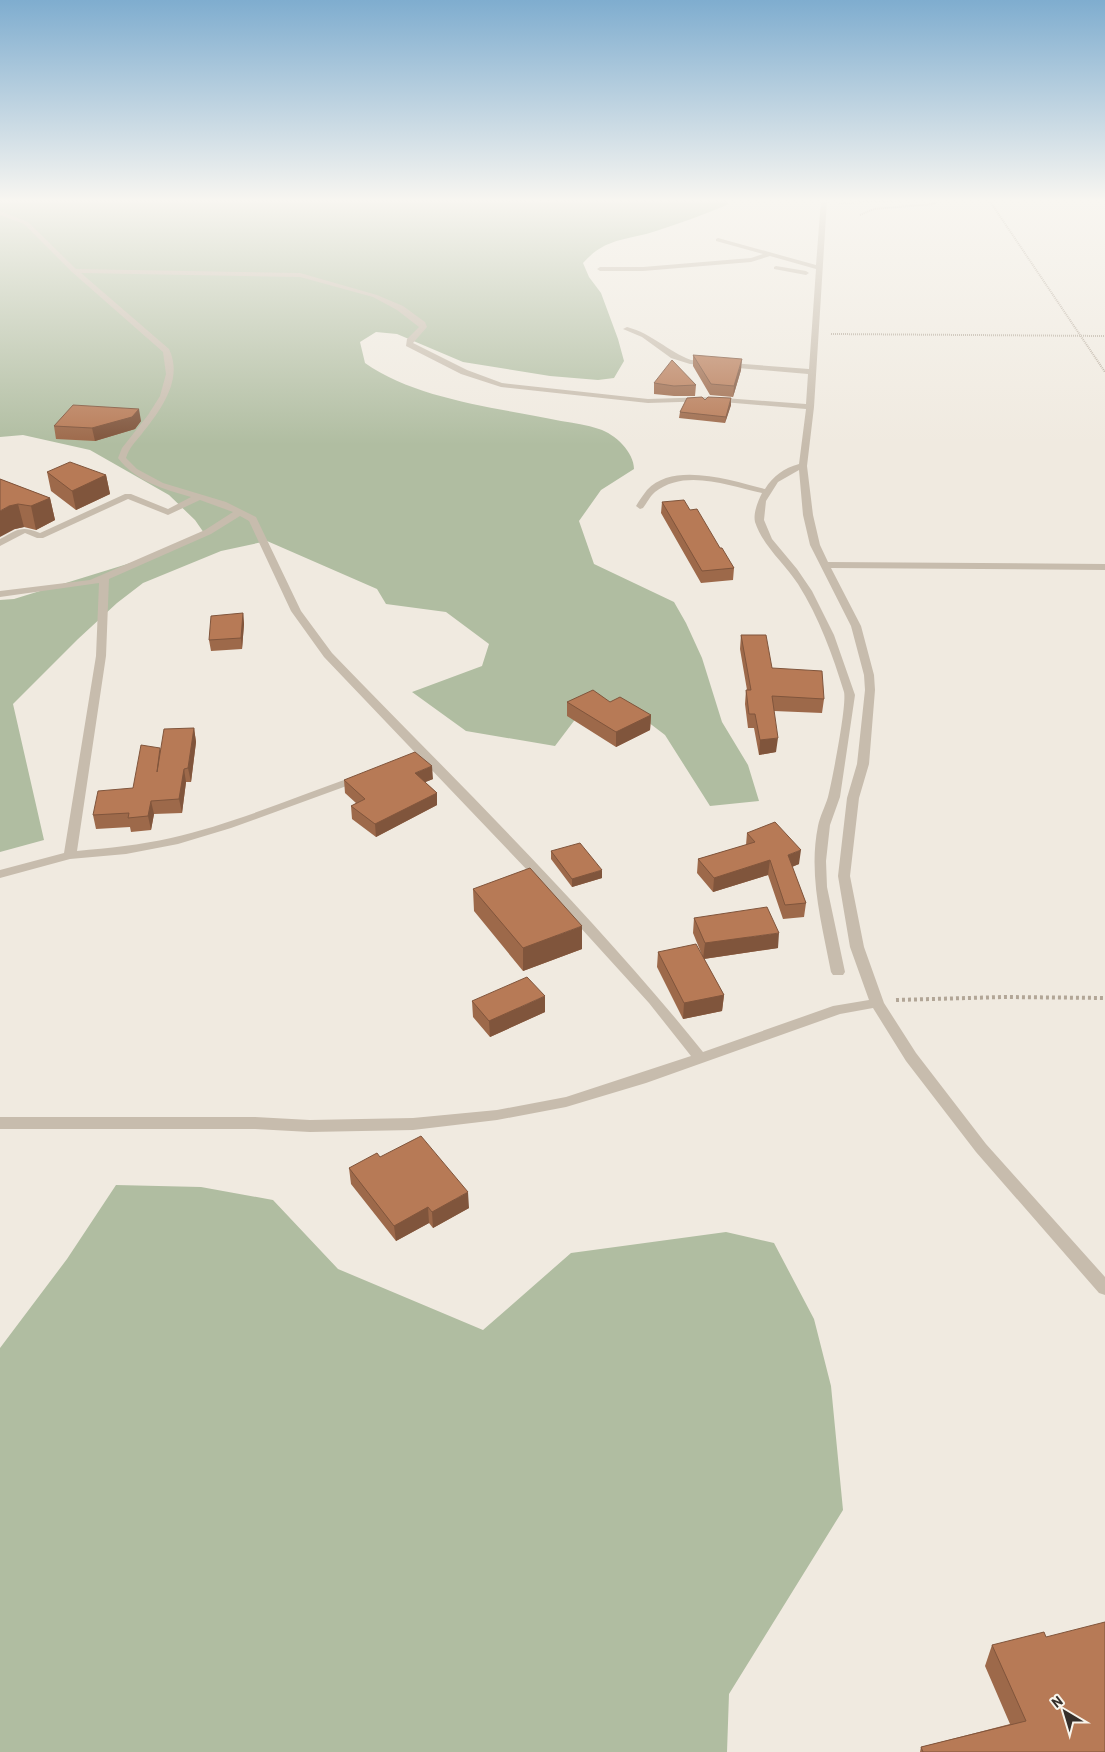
<svg xmlns="http://www.w3.org/2000/svg" width="1105" height="1752" viewBox="0 0 1105 1752" font-family="Barlow,sans-serif">
  <rect width="100%" height="100%" fill="#f0eae0"/>
  <!-- green -->
  <path fill="#b0bda1" d="M0 200H525L546 202 565 200 726 201 729 204C706 214 681 223 656 231 626 241 606 237 583 263L589 277 601 293 618 339 624 361 614 378 598 380 550 376 463 362 397 334 376 332 360 342 365 363C417 400 500 408 561 421 574 423 587 425 599 429 615 434 634 452 634 469L601 490 579 521 594 564 674 602 686 623 702 658 722 722 748 765 759 801 710 806 665 735 627 706 583 709 555 746 466 731 412 692 482 666 489 644 446 612 386 604 377 589 267 541 221 551 143 583 117 603 78 639 13 704 44 840 0 852V600L14 599 150 557 204 533 195 520 169 495 90 450 23 435 0 437Z
    M116 1185 201 1187 273 1200 338 1269 483 1330 571 1253 726 1232 774 1243 814 1319 831 1386 843 1510 729 1694 727 1752H0V1348L67 1259Z"/>
  <g fill="none" stroke-linecap="round" stroke-linejoin="round">
    <!-- path-far1 -->
    <path stroke="#b2a697" stroke-width="2" stroke-dasharray="1 1" stroke-linecap="butt" d="M989 200 1105 372
      M839 203 915 200
      M860 215 874 209 934 204 936 202 932 200
      M831 334 1105 336"/>
    <!-- path -->
    <path stroke="#b2a697" stroke-width="4" stroke-dasharray="3 3" stroke-linecap="butt" d="M896 1000 1004 997 1105 998"/>
    <!-- minor -->
    <path fill="#c7bcad" fill-rule="evenodd" d="M821 200H827L814 407 807 466 813 515 820 545 828 562 1105 564V570L831 568 861 626 874 675 875 690 869 764 859 798 850 876 864 947 884 1003 916 1053 986 1144 1105 1277V1295L1099 1293 976 1152 906 1061 873 1008 840 1014 646 1083 566 1107 497 1120 413 1130 310 1132 255 1129H0V1117H255L310 1120 413 1118 497 1110 566 1097 691 1056 649 1003 550 894 324 657 291 611 249 521 240 516 211 534 109 579 106 656 77 851C109 848 140 845 171 838 232 824 296 797 355 776H363L365 778 363 780 231 828 178 844 126 854 70 859 0 878V870L64 853 96 656 99 583 0 597V591L90 580 205 530 233 512 200 500 168 515 128 499 43 538H37L25 533 0 546V539C17 530 21 525 40 533L125 494H131L168 509 191 497C164 489 136 482 118 458L122 448 148 415 160 396 166 374 163 352 72 272 24 224 0 215V211L28 222 76 269 300 273 377 295 403 306 425 322 427 327 413 343 467 370 502 383 648 399 711 397 806 404 808 374 690 364 671 358 642 337 623 329 627 327C653 334 667 351 691 360L809 369 816 269 770 256 751 262 643 271H600L597 269 600 267H643L751 258 763 254 716 241V239L718 238 816 265ZM81 273 300 277 373 297 397 310 419 327 407 339 406 346 461 374 501 387 648 403 711 401 806 409 799 464C784 468 773 476 765 489 732 481 674 461 647 490 643 495 639 501 636 506L640 509 643 508C647 503 650 496 655 492 685 468 730 486 762 493 758 501 753 513 755 522 763 546 784 563 798 584 819 617 833 656 844 692 847 705 832 781 828 797 825 807 820 816 818 826 808 875 822 924 831 972L833 975H843L845 972 827 887 826 861 830 825 840 797 855 695 834 635 812 591 797 569 772 539 764 520 766 501 778 482 799 470 803 515 810 545 851 626 864 675 865 690 857 764 847 798 838 876 850 947 869 1000 833 1006 703 1052C590 911 457 782 332 653L301 611 256 517 226 502 163 483 137 469 126 458C129 448 135 442 141 435 160 411 184 380 169 349Z
      M776 266 806 271 809 273 806 275 774 269V267Z"/>
  </g>
  <!-- wall -->
  <path fill="#9d694a" d="M693 355 741 370 733 397 710 395 693 366Z
    M654 383 696 385 695 396H674L654 394Z
    M731 398V405L725 423 679 418 680 412 705 400Z
    M141 421 135 429 95 441 56 439 54 426Z
    M47 472 106 475 110 494 76 510 51 491Z
    M0 479 50 498 55 520 36 530 24 527 15 529Z
    M662 502 690 510 720 548 734 568 733 580 701 583 661 513Z
    M243 613 244 624 242 649 211 651 209 640Z
    M741 635 772 668 824 699 822 713 774 711 776 752 759 755 754 728H748L745 704 746 690H747L740 649Z
    M567 702H610L651 715 650 730 616 747 567 716Z
    M194 728 196 742 191 782H186L182 813 154 814 151 830 131 832 130 827 96 829 93 815 133 788 160 750Z
    M433 779 425 782 437 793V805L376 837 352 819 351 806 356 803 345 793 344 780Z
    M747 833 799 864 792 867 806 903 804 917 783 919 768 875 713 892 697 873 698 859 746 845Z
    M551 851 602 878 572 887 551 859Z
    M473 889 582 949 523 971 474 911Z
    M694 918 778 948 704 959 724 995 722 1011 683 1019 657 967 658 952 702 955 693 933Z
    M472 1001 545 1012 490 1037 473 1017Z
    M380 1157 469 1208 433 1228 429 1223 396 1241 351 1184 349 1168Z
    M1046 1637 1105 1752H920L921 1747 1010 1724 985 1666 992 1645Z"/>
  <!-- shaded-wall -->
  <path fill="#80553c" d="M742 359 741 370 733 397 734 386Z
    M731 398V405L725 423 726 417Z
    M139 409 141 421 135 429 95 441 92 428Z
    M106 475 110 494 76 510 72 491Z
    M50 498 55 520 36 530 31 506Z
    M18 504 24 527 15 529 0 537V511L9 506Z
    M243 613 244 624 242 649 241 638Z
    M651 715 650 730 616 747V732Z
    M194 728 196 742 191 782 188 768Z
    M778 738 776 752 759 755 760 740Z
    M432 766 433 779 416 786 415 773Z
    M184 769 186 782 182 813 179 799Z
    M437 793V805L376 837 375 824Z
    M151 801 154 814 151 830 148 816Z
    M801 850 799 864 786 869 788 855Z
    M770 860 768 875 713 892 714 878Z
    M602 870V878L572 887V879Z
    M582 926V949L523 971V948Z
    M779 933 778 948 703 959 705 943Z
    M724 995 722 1011 683 1019 684 1003Z
    M545 996V1012L490 1037 489 1021Z
    M468 1192 469 1208 433 1228 432 1212Z
    M428 1207 429 1223 396 1241 394 1226Z"/>
  <!-- building -->
  <path fill="#b77a56" stroke="#80553c" d="M693 355 742 359 734 386 711 384Z
    M672 360 696 385 674 386 654 383Z
    M702 397 705 400 708 397 731 398 726 417 680 412 687 398Z
    M73 405 139 409 132 417 92 428 54 426Z
    M70 462 106 475 72 491 47 472Z
    M0 479 50 498 31 506 18 504 9 506 0 511Z
    M684 500 690 510 697 509 720 548H722L734 568 702 571 662 502Z
    M243 613 241 638 209 640 211 616Z
    M741 635H766L772 668 822 671 824 699 772 696 778 738 760 740 755 714H749L746 690H751Z
    M593 690 610 702 620 697 651 715 616 732 567 702Z
    M194 728 188 768 184 769 179 799 151 801 148 816 128 818 129 813 93 815 98 791 133 788 141 745 160 748 157 772 164 729Z
    M415 752 432 766 415 773 437 793 375 824 351 806 365 799 344 780Z
    M775 822 801 850 788 855 806 903 785 905 770 860 714 878 698 859 755 842 747 833Z
    M580 843 602 870 572 879 551 851Z
    M530 868 582 926 523 948 473 889Z
    M767 907 779 933 705 943 694 918Z
    M696 944 724 995 684 1003 658 952Z
    M527 977 545 996 489 1021 472 1001Z
    M421 1136 468 1192 432 1212 428 1207 394 1226 349 1168 377 1153 380 1157Z
    M1105 1622V1752H923L921 1747 1026 1721 992 1645 1044 1632 1046 1637Z"/>
  <!-- sky -->
  <linearGradient id="sky" x2="0" y2="1"><stop stop-color="#7fadcf"/><stop offset="0.45" stop-color="#f8f6f1"/><stop offset="1" stop-color="#f8f6f1" stop-opacity="0"/></linearGradient>
  <rect width="1105" height="445" fill="url(#sky)"/>
  <!-- north arrow -->
  <g transform="translate(1065 1712) rotate(322)" stroke="#f8f4eb" stroke-width="4" paint-order="stroke">
  <path d="M0-4L9 19L0 12L-9 19Z" fill="#362f2a"/>
  <text y="-8" font-size="14" font-weight="bold" text-anchor="middle" fill="#362f2a">N</text>
  </g>
</svg>
